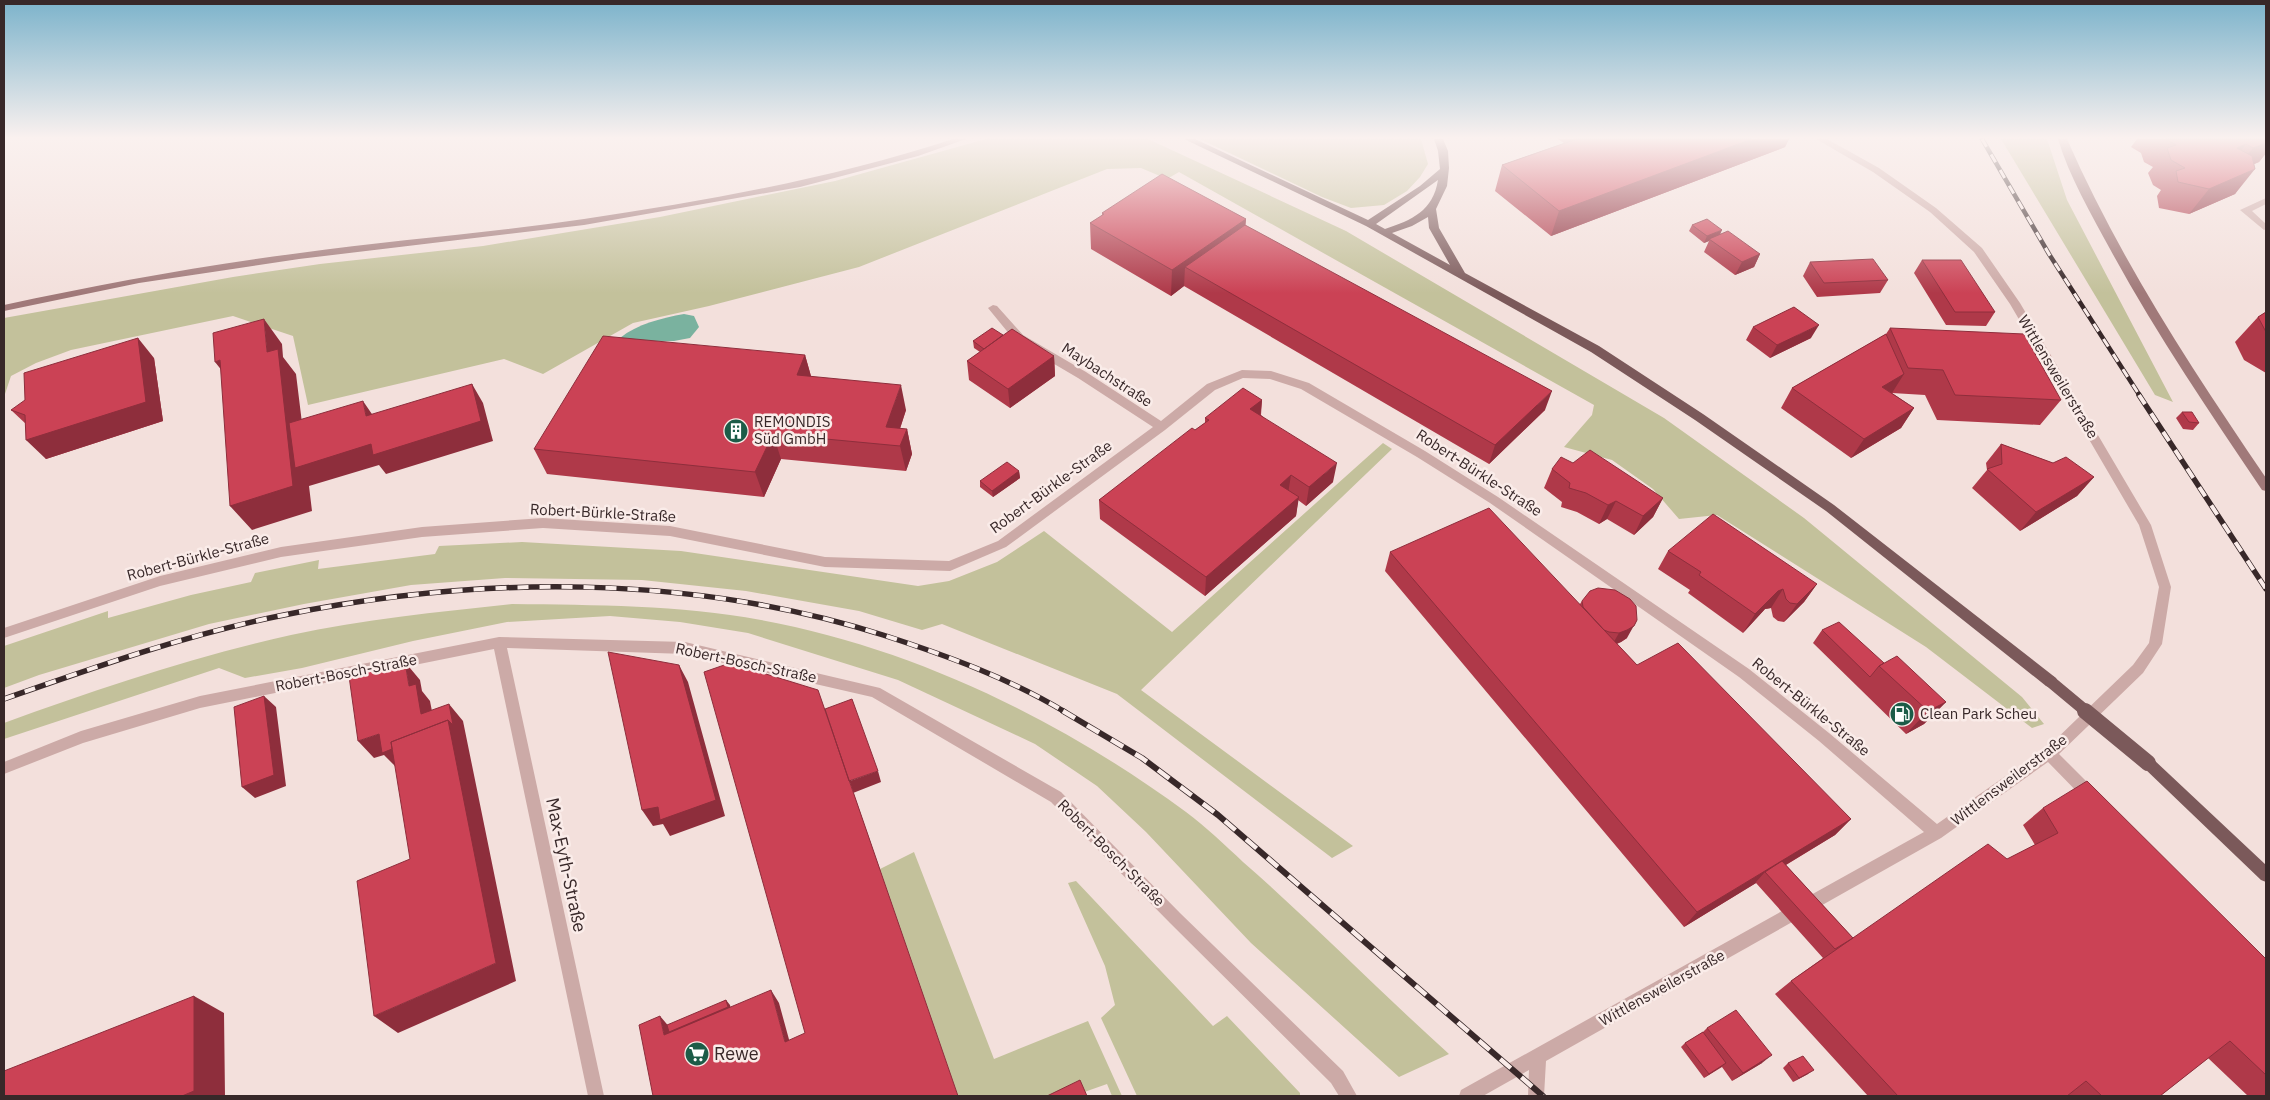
<svg xmlns="http://www.w3.org/2000/svg" width="2270" height="1100" viewBox="0 0 2270 1100" font-family="'IBM Plex Sans',sans-serif">
  <rect width="100%" height="100%" fill="#f3e0dc"/>
  <!-- green -->
  <path fill="#c3c19b" d="M986 139H1148L1346 231 1664 418 1804 518 2022 697 2044 724 2032 728 1926 647 1717 515 1679 519 1653 489 1612 460 1564 447 1592 415 1594 405 1179 172 1167 179 1141 168 1107 169 859 267 709 306 633 323 543 374 504 359 308 405 293 336 233 316 71 350 36 363 11 376 4 397V318L233 277 320 264 483 246 660 217 835 181Z
    M1200 139H1421L1428 164 1420 177 1407 191 1384 205 1351 208 1322 197Z
    M2001 139H2047L2067 200 2173 402 2155 395Z
    M1383 443 1392 449 1141 690 1353 846 1332 858 1117 694 942 624 922 630 859 611 746 591 642 580 505 578 411 585 304 604 209 624 39 675 4 688V646L108 611V618L191 595 251 582 255 573 319 560 318 569 435 554 439 546 522 542 681 551 918 586 949 581 997 562 1044 531 1172 632Z
    M512 604C595 605 679 605 761 620 914 648 1061 720 1186 812 1206 827 1225 845 1243 862 1314 924 1379 991 1449 1054L1399 1077 1251 943 1146 832 1097 786 1035 744 898 680 748 633 680 622 610 616 507 622 413 641 302 668 245 678 219 668 4 739V723C97 689 193 657 291 635 364 619 438 612 512 604Z
    M914 852 994 1059 1088 1021 1122 1096H1112L1107 1084 1073 1096H958L880 869Z
    M1076 881 1213 1026 1227 1016 1300 1093V1096H1137L1101 1018 1115 1005 1105 966 1068 883Z"/>
  <!-- water -->
  <path fill="#7ab29f" d="M684 314 694 316 699 327 690 338 674 341 626 342 620 338C637 324 662 318 684 314Z"/>
  <g fill="none" stroke-linecap="round" stroke-linejoin="round">
    <!-- street -->
    <path fill="#ccaaa7" fill-rule="evenodd" d="M1816 139H1827L1879 168 1936 208 1982 248 2020 303 2151 525 2171 587 2162 644 2143 673 2059 754 2096 791 2098 796 2096 801 2091 803 2086 801 2048 762 1941 838 1546 1061 1544 1096H1528L1529 1070 1483 1096H1459L1461 1090 1924 832 1819 741 1739 677 1609 586 1490 503 1417 457 1301 389 1270 379 1243 378 1215 390 1165 430 1006 547 950 571 825 567 670 536 543 528 422 537 281 557 160 586 4 638V628L160 576 281 547 422 527 543 518 670 526 825 557 949 561 998 541 1153 427 1078 378 1015 341 988 308 993 305 997 306 1023 335 1086 372 1161 421 1207 384 1242 370 1271 371 1309 383 1425 451 1498 497 1749 669 1829 733 1937 824 2050 745 2133 665 2149 643 2159 587 2139 525 2010 304 1974 252 1930 212 1873 172Z
      M2266 198V204L2252 211 2266 224V229L2264 230 2240 210Z
      M499 637 685 642 880 688 1061 792 1180 913 1343 1071 1357 1096H1339L1331 1083 1170 923 1051 802 872 697 685 654 507 648 604 1096H588L494 649 200 708 83 743 4 774V762L81 731 200 696Z"/>
    <!-- secondary -->
    <path fill="#a07979" fill-rule="evenodd" d="M953 139H966L918 156 800 187 584 225 299 259 139 283 4 311V305C102 284 200 266 300 253 394 240 490 233 584 219 708 201 833 178 953 139Z
      M2058 139H2067C2120 260 2192 369 2266 478V491L2262 490C2209 411 2155 332 2110 249 2091 214 2069 176 2058 139Z"/>
    <!-- primary -->
    <path fill="#7b595a" fill-rule="evenodd" d="M1184 139H1195L1368 220 1420 186 1440 169 1438 151 1434 139H1443L1448 151 1449 168 1447 186 1436 209 1439 228 1465 273 1599 346 1703 414 1834 505 2056 678 2058 682 2056 686 2051 688 2046 686 1826 511 1695 420 1591 352 1366 226ZM1438 180C1433 211 1412 220 1385 229L1376 224ZM1428 217 1429 228 1450 265 1392 233 1412 226Z
      M2148 757 2153 759 2266 865V882L2261 880 2143 767 2141 763 2143 759Z"/>
    <defs>
      <path id="rail-far2" d="M1982 139 2049 254 2140 396"/>
      <path id="rail-far1" d="M2139 395 2266 589
        M4 699C95 667 188 634 284 615 481 575 690 574 883 635 945 655 1009 678 1065 712"/>
      <path id="rail" d="M1063 711 1142 758 1218 815 1543 1096"/>
    </defs>
    <!-- rail-far2 casing -->
    <use href="#rail-far2" stroke="#382829" stroke-width="4.5"/>
    <!-- rail-far1 casing -->
    <use href="#rail-far1" stroke="#382829" stroke-width="5.5"/>
    <!-- rail casing -->
    <use href="#rail" stroke="#382829" stroke-width="6"/>
    <!-- rail-far2 -->
    <use href="#rail-far2" stroke="#faece9" stroke-width="3" stroke-dasharray="9" stroke-linecap="butt"/>
    <!-- rail-far1 -->
    <use href="#rail-far1" stroke="#faece9" stroke-width="4" stroke-dasharray="11" stroke-linecap="butt"/>
    <!-- rail -->
    <use href="#rail" stroke="#faece9" stroke-width="4.5" stroke-dasharray="14" stroke-linecap="butt"/>
    <!-- primary-bridge-far1 -->
    <path stroke="#7b595a" stroke-width="12" d="M2051 682 2087 712"/>
    <!-- primary-bridge -->
    <path stroke="#7b595a" stroke-width="16" d="M2085 711 2148 763"/>
  </g>
  <!-- wall -->
  <path fill="#af3949" d="M1558 139H1789L1785 147 1551 236 1495 191 1502 165 1564 143Z
    M2137 139H2266V153L2259 162 2254 164 2235 194 2189 214 2159 208 2157 196 2161 190 2153 185 2148 173 2153 167 2144 162 2141 153 2131 147Z
    M1102 213 1246 219 1245 225 1545 410 1489 464 1184 286 1171 296 1091 249 1090 223 1102 216Z
    M1692 225 1721 234 1760 254 1754 267 1735 275 1704 252 1709 241 1704 243 1689 231Z
    M1922 260 1995 312 1986 326 1946 325 1914 273Z
    M1810 262 1888 280 1880 293 1817 297 1803 276Z
    M2266 312V373L2244 360 2235 342 2258 317Z
    M1753 327 1811 338 1770 358 1746 340Z
    M1890 328 2061 400 2040 425 1937 420 1925 395 1892 393 1914 408 1901 428 1851 458 1781 408 1792 388 1886 334Z
    M1003 335 1054 356 1055 376 1010 408 969 380 967 361 980 352 974 348 973 341Z
    M805 355 811 376 906 410 900 429H907L912 454 906 471 781 459 764 497 547 474 534 449Z
    M154 358 163 421 46 459 26 424 11 410Z
    M1262 400 1261 415 1333 482 1306 506 1298 500 1296 516 1205 596 1100 519 1099 500 1195 430 1205 423V418Z
    M2182 412 2199 423 2193 430 2183 429 2176 418Z
    M2001 444 2053 463 2094 477 2077 496 2020 531 1972 488 1987 470 1986 463Z
    M1573 463 1663 498 1653 517 1634 535 1607 519 1599 524 1577 512 1561 507 1562 502 1544 488 1552 469Z
    M1019 471 1020 478 993 497 980 487V481Z
    M1668 551 1817 584 1804 602 1784 622 1778 621 1773 617 1771 608 1765 609 1743 633 1688 593 1690 590 1658 569Z
    M1390 552 1580 604 1582 601 1627 638 1621 642 1617 644 1637 665 1851 819 1835 835 1786 865 1853 938 2035 845 2023 825 2043 808 2266 959V1096H2248L2208 1058 2160 1096H1868L1775 994 1791 981 1823 958 1756 883 1684 927 1385 571Z
    M1822 630 1884 663 1946 702 1924 724 1906 734 1813 643Z
    M1707 1028 1762 1063 1732 1081 1722 1067 1704 1078 1681 1047 1685 1043 1703 1032Z
    M1788 1063 1808 1074 1793 1082 1783 1068Z"/>
  <!-- shaded-wall -->
  <path fill="#8e2e3c" d="M1752 139H1789L1785 147 1551 236 1559 211Z
    M2266 143V153L2259 162 2233 173 2253 148Z
    M2246 144 2226 170 2237 148Z
    M2255 169 2235 194 2189 214 2209 189Z
    M1246 219 1244 245 1185 267 1184 286 1171 296 1172 270Z
    M1722 230 1719 237 1709 239V241L1704 243 1707 236Z
    M1760 254 1754 267 1735 275 1742 262Z
    M264 319 282 344 283 357 296 374 307 464 472 384 483 403 493 441 386 474 379 465 309 486 312 511 252 530 230 506 267 352Z
    M1819 325 1811 338 1770 358 1777 345Z
    M138 338 154 358 163 421 46 459 26 440Z
    M805 355 812 380 797 375Z
    M1054 356 1055 376 1010 408 1008 389Z
    M220 360 235 387 215 362Z
    M1904 374 1892 393 1882 387Z
    M901 385 906 410 894 446 886 427Z
    M1552 391 1545 410 1489 464 1495 445Z
    M1262 400 1260 419 1250 409Z
    M363 401 376 420 366 416Z
    M1914 408 1901 428 1851 458 1864 439Z
    M907 429 912 454 906 471 900 446Z
    M773 434 781 459 764 497 755 472Z
    M1337 463 1333 482 1306 506 1309 487Z
    M1019 471 1020 478 993 497 992 491Z
    M1291 475 1288 494 1280 485Z
    M2094 477 2077 496 2020 531 2036 512Z
    M1299 497 1296 516 1205 596 1206 577Z
    M1663 498 1653 517 1634 535 1643 516Z
    M1616 501 1607 519 1599 524 1608 505Z
    M1817 584 1804 602 1784 622 1797 604Z
    M1783 589 1771 608 1765 609 1743 633 1755 614 1778 591Z
    M1637 620 1627 638 1621 642 1612 645 1619 633Z
    M405 662 420 680 422 691 430 701 436 732 421 714 409 686Z
    M679 665 688 682 725 816 670 836 663 824 653 826 642 810Z
    M818 690 850 781 878 771 881 782 853 793 958 1096Z
    M264 696 276 707 286 786 255 798 242 787Z
    M1946 702 1924 724 1906 734 1928 711Z
    M449 704 463 721 516 981 398 1033 374 1016 496 963 398 769 384 755 374 758 358 741 379 734 448 720Z
    M1851 819 1835 835 1769 875 1765 872 1756 882V883L1684 927 1697 912Z
    M771 990 779 1003 793 1054 785 1042Z
    M194 996 224 1013 225 1096H182Z
    M726 1000 730 1005 734 1022 664 1035 660 1016 671 1029Z
    M1772 1055 1762 1063 1732 1081 1743 1073Z
    M1726 1063 1721 1067 1704 1078 1709 1074Z
    M1814 1070 1808 1074 1793 1082 1799 1078Z"/>
  <!-- building -->
  <path fill="#cb4255" stroke="#8e2e3c" d="M1577 139H1752L1559 211 1502 165Z
    M2166 139H2266V143L2253 148 2246 144 2237 148 2252 156 2255 169 2209 189 2178 182 2176 171 2185 168 2171 160 2167 148 2176 145Z
    M1162 174 1246 219 1172 270 1090 223 1104 214 1102 213Z
    M1707 219 1722 230 1707 236 1692 225Z
    M1245 225 1552 391 1495 445 1185 267Z
    M1728 231 1760 254 1742 262 1709 239Z
    M1873 259 1888 280 1824 283 1810 262Z
    M1922 260H1961L1995 312H1955Z
    M1794 307 1819 325 1777 345 1753 327Z
    M2266 312V332L2258 317Z
    M264 319 267 352 278 349 293 486 230 506 220 360 215 362 213 333Z
    M992 328 1003 335 984 349 973 341Z
    M1890 328 2024 334 2061 400 1955 395 1943 370 1908 368Z
    M1012 329 1054 356 1008 389 967 361Z
    M1886 334 1904 374 1882 387 1914 408 1864 439 1792 388Z
    M603 336 805 355 797 375 901 385 886 427 907 429 900 446 773 434 755 472 534 449Z
    M138 338 146 402 26 440 25 415 11 410 25 400 24 373Z
    M472 384 481 421 373 455 371 444 295 468 289 423 363 401 366 416Z
    M1243 388 1262 400 1250 409 1337 463 1309 487 1291 475 1280 485 1299 497 1206 577 1099 500 1192 428 1195 430 1209 420 1205 418Z
    M2182 412H2192L2199 423 2189 422Z
    M2001 444 2053 463 2066 457 2094 477 2036 512 1987 469 2002 464Z
    M1590 450 1663 498 1643 516 1616 501 1608 505 1586 493 1569 488 1570 483 1552 469 1561 457 1573 463Z
    M1007 462 1019 471 992 491 980 481Z
    M1489 508 1637 665 1678 643 1851 819 1697 912 1390 552Z
    M1713 514 1817 584 1797 604 1790 603 1786 599 1783 589 1778 591 1755 614 1699 575 1701 572 1668 551Z
    M1598 588 1615 590 1630 599 1636 606 1637 620 1634 626 1627 630 1619 633 1609 632 1604 630 1583 607 1582 601 1590 591Z
    M1839 622 1884 663 1879 666 1870 677 1822 630Z
    M608 652 679 665 716 800 660 820 658 807 642 810Z
    M1897 656 1946 702 1928 711 1879 666Z
    M405 662 409 686 416 684 421 714 449 704 453 725 448 720 391 742 392 749 382 753 379 734 358 741 349 676 384 663 385 669Z
    M730 663 818 690 958 1096H653L639 1025 660 1016 664 1035 771 990 785 1042 805 1033 704 672Z
    M264 696 274 775 242 787 234 707Z
    M852 699 878 771 849 781 825 709Z
    M448 720 496 963 374 1016 357 881 410 859 391 742Z
    M2087 781 2266 959V1075L2230 1041 2160 1096H2102L2086 1081 2067 1096H1898L1791 981 1988 844 2007 859 2058 833 2043 808Z
    M1782 861 1853 938 1835 949 1765 872Z
    M194 996V1091L182 1096H4V1071Z
    M726 1000 728 1007 669 1032 667 1025Z
    M1736 1010 1772 1055 1743 1073 1707 1028Z
    M1703 1032 1726 1063 1709 1074 1685 1043Z
    M1803 1056 1814 1070 1799 1078 1788 1063Z
    M1080 1080 1087 1096H1047Z"/>
  <!-- sky -->
  <linearGradient id="sky" x2="0" y2="1"><stop stop-color="#7cb3cb"/><stop offset="0.47" stop-color="#faf1ef"/><stop offset="1" stop-color="#faf1ef" stop-opacity="0"/></linearGradient>
  <rect width="2270" height="293" fill="url(#sky)"/>
  <!-- icons -->
  <defs>
    <symbol id="building-disc" viewBox="-11 -11 22 22"><circle r="9.5" fill="#1c5c48" stroke="#faece9"/><path d="M-4-6H4V6H1V3H-1V6H-4ZM-2.5-4.3h1.7v1.8h-1.7ZM.8-4.3h1.7v1.8H.8ZM-2.5-1h1.7V.8h-1.7ZM.8-1h1.7V.8H.8Z" fill="#fff"/></symbol>
    <symbol id="fuel-disc" viewBox="-11 -11 22 22"><circle r="9.5" fill="#1c5c48" stroke="#faece9"/><path d="M-5.5-6h7V0h2V4h1.3V-2.5L3-4.5l.8-.8L6-3V5H2.5V1h-1V6h-7ZM-4.2-4.7v3.2H.2V-4.7Z" fill="#fff"/></symbol>
    <symbol id="supermarket-disc" viewBox="-11 -11 22 22"><circle r="9.5" fill="#1c5c48" stroke="#faece9"/><path d="M-6-5.5h2.5l.6 2H6L4.5 2H-2.5L-4.4-4H-6ZM-1.5 3.2a1.3 1.3 0 1 0 .1 0ZM3 3.2a1.3 1.3 0 1 0 .1 0Z" fill="#fff"/></symbol>
  </defs>
  <g fill-rule="evenodd">
    <use href="#building-disc" x="722" y="417" width="28" height="28"/>
    <use href="#fuel-disc" x="1888" y="700" width="28" height="28"/>
    <use href="#supermarket-disc" x="683" y="1040" width="28" height="28"/>
  </g>
  <g text-anchor="middle" stroke-width="5" stroke-linejoin="round" paint-order="stroke">
    <!-- street labels -->
    <g font-size="15" fill="#382829" stroke="#faece9">
      <text transform="translate(1107 375) rotate(33)" y="5">Maybachstraße</text>
      <text transform="translate(2058 377) rotate(59)" y="5">Wittlensweilerstraße</text>
      <text transform="translate(1479 473) rotate(33)" y="5">Robert-Bürkle-Straße</text>
      <text transform="translate(1051 487) rotate(-36)" y="5">Robert-Bürkle-Straße</text>
      <text transform="translate(603 513) rotate(3)" y="5">Robert-Bürkle-Straße</text>
      <text transform="translate(198 557) rotate(-15)" y="5">Robert-Bürkle-Straße</text>
      <text transform="translate(746 663) rotate(12)" y="5">Robert-Bosch-Straße</text>
      <text transform="translate(346 673) rotate(-11)" y="5">Robert-Bosch-Straße</text>
      <text transform="translate(1811 707) rotate(39)" y="5">Robert-Bürkle-Straße</text>
      <text transform="translate(2009 780) rotate(-37)" y="5">Wittlensweilerstraße</text>
      <text transform="translate(1111 853) rotate(45)" y="5">Robert-Bosch-Straße</text>
      <text transform="translate(1662 988) rotate(-29)" y="5">Wittlensweilerstraße</text>
    </g>
    <!-- poi labels -->
    <g font-size="15" fill="#382829" stroke="#faece9" text-anchor="start">
      <text x="754" y="427">REMONDIS<tspan x="754" dy="17">Süd GmbH</tspan></text>
      <text x="1920" y="719">Clean Park Scheu</text>
    </g>
    <!-- near-street labels -->
    <g font-size="18" fill="#382829" stroke="#faece9">
      <text transform="translate(566 865) rotate(78)" y="6">Max-Eyth-Straße</text>
    </g>
    <!-- near-poi labels -->
    <g font-size="18" fill="#382829" stroke="#faece9" text-anchor="start">
      <text x="714" y="1060">Rewe</text>
    </g>
  </g>
  <!-- border -->
  <rect width="2270" height="1100" fill="none" stroke="#382829" stroke-width="10"/>
</svg>
